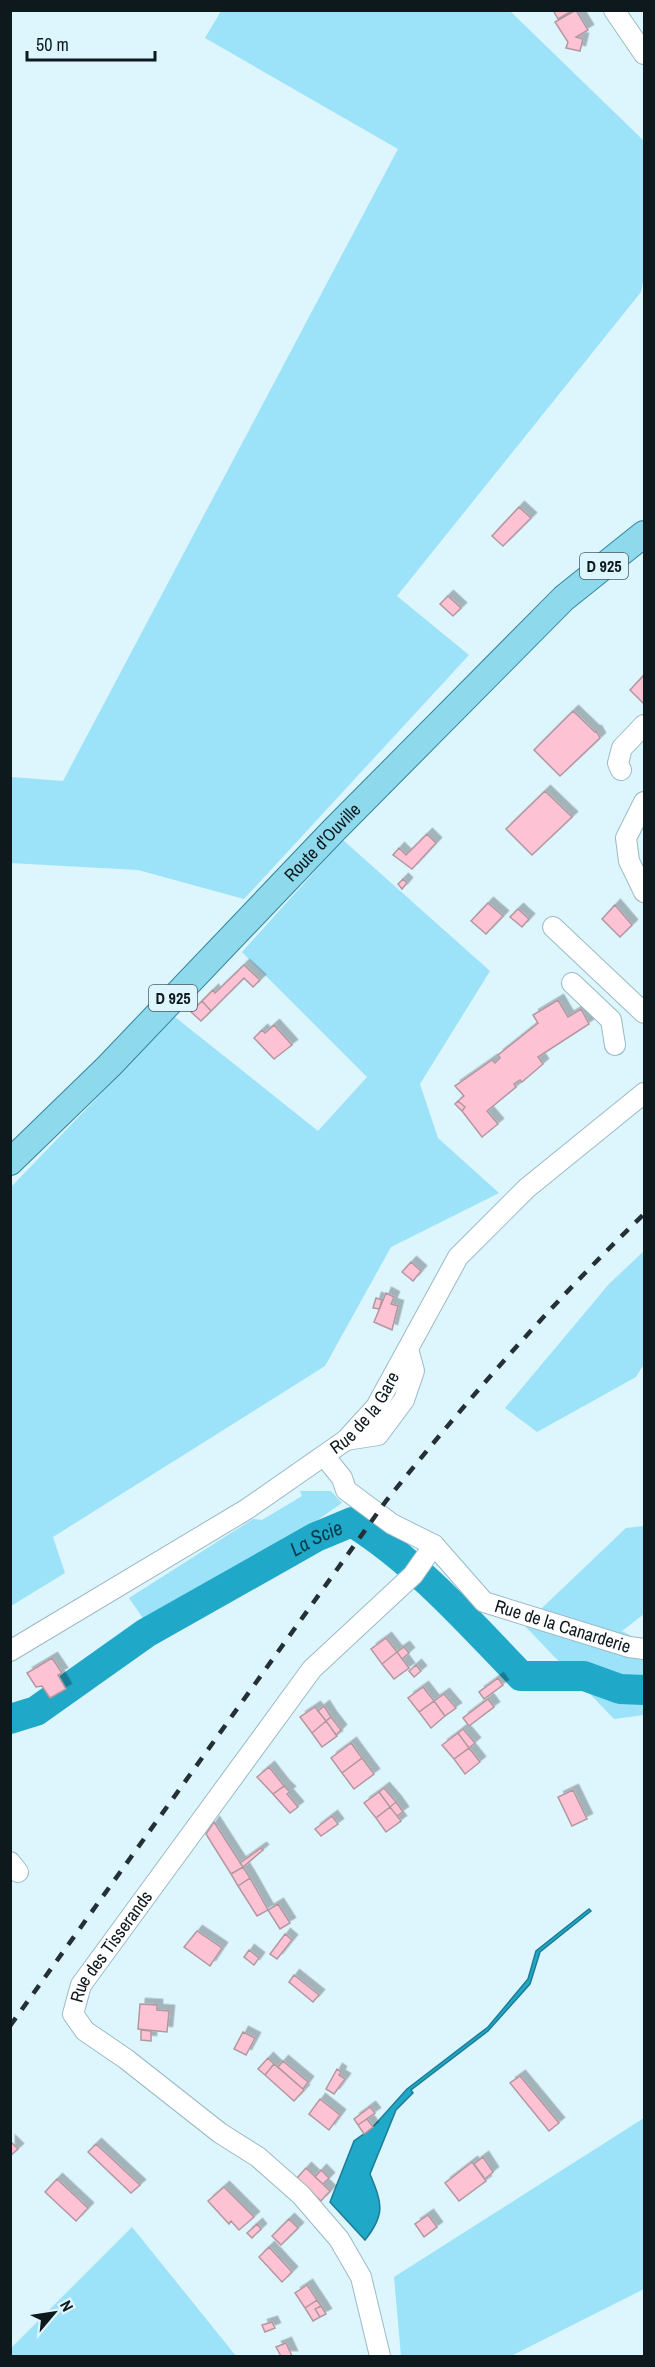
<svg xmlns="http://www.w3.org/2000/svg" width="655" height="2367" viewBox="0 0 655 2367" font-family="'Archivo Narrow',sans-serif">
  <defs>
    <filter id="shadow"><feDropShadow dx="5.5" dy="-5.5" stdDeviation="0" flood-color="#0004"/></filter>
  </defs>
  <rect width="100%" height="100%" fill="#ddf5fd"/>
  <!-- green -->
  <path fill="#9ce2f8" d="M221 11H510L644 141V277L641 292 397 596 469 655 244 899 138 870 10 863 11 777 63 781 398 149 205 38Z
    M343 840 490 971 420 1084 438 1138 499 1193 391 1247 325 1366 53 1537 65 1573 11 1606V1187L175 1017 318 1131 367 1077 242 952Z
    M644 1251V1364L636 1377 537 1432 505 1408 609 1284Z
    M300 1491H331L342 1503 225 1584 147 1624 129 1598 253 1519 262 1520 302 1496Z
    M644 1526V1614L622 1631 644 1643V1715L614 1719 524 1625 626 1528Z
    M644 2118V2289L511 2356H401L394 2277Z
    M132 2227 236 2356H11V2348Z"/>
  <!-- water -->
  <path fill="#20a8c9" stroke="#1b7d95" stroke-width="1.5" d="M589 1909 591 1911 540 1952 530 1984 488 2031 411 2090 413 2093 396 2110 370 2174C382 2203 386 2214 365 2240L330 2202 354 2141 372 2128 407 2089 488 2027 528 1979 536 1951Z"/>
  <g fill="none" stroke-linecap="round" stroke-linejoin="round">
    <!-- river -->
    <path stroke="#20a8c9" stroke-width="30" id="s1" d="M10 1719 36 1711 146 1633 316 1537 352 1522C416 1562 469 1622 521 1676H584L620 1689 644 1690"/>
  </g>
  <!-- building -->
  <path fill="#fdc3d4" stroke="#b3979f" stroke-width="1.5" filter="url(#shadow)" d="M553 10H568L570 12 558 19Z
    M576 10 588 30 576 37 583 39 580 51 566 48 568 42 555 22Z
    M519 507 531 518 503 546 492 536Z
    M448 596 461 608 453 616 440 604Z
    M644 675V704L630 690Z
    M573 711 595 732 596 731 600 738 560 776 534 750Z
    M545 791 572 817 532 855 506 829Z
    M427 834 436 843 412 869 393 855 399 848 406 855Z
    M403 879 407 883 402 889 398 884Z
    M488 903 503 916 486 934 471 921Z
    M615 905 632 925 620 937 602 919Z
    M518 909 529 919 522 927 510 917Z
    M244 965 260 980 253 987 244 978 211 1011 202 1001 213 990 215 993Z
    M558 1000 568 1017 581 1009 589 1024 538 1057 543 1064 522 1082 520 1080 514 1084 516 1087 487 1111 498 1124 482 1137 462 1111 465 1107 458 1101 464 1096 455 1086 492 1060 495 1063 500 1058 498 1055 538 1023 533 1015Z
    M202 1001 211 1011 201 1021 191 1012Z
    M274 1025 292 1045 274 1059 254 1038 262 1030 265 1033Z
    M458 1101 465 1107 462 1111 455 1104Z
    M411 1262 421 1271 413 1281 402 1272Z
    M386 1293 394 1297 391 1304 398 1306 392 1330 374 1322Z
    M376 1298 382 1300 379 1309 373 1308Z
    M386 1638 397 1652 382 1664 371 1649Z
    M404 1647 409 1653 402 1659 397 1652Z
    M397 1652 409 1668 394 1679 382 1664Z
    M52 1658 62 1673 58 1675 66 1689 50 1698 42 1686 36 1687 27 1673Z
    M416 1665 421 1671 414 1677 409 1671Z
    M498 1678 503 1685 484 1699 479 1692Z
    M423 1687 434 1701 419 1712 408 1698Z
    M444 1694 456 1708 445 1716 434 1701Z
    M488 1699 494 1707 469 1726 463 1718Z
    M434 1701 445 1716 431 1728 419 1712Z
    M324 1706 331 1717 326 1721 318 1711Z
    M315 1707 326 1721 312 1733 300 1717Z
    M331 1717 341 1730 336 1735 326 1721Z
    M326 1721 337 1736 322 1747 312 1733Z
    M463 1729 475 1743 469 1748 458 1733Z
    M458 1733 469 1748 454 1759 442 1745Z
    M351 1743 362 1758 342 1773 331 1758Z
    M469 1748 480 1762 465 1774 454 1759Z
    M362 1758 374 1774 354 1789 342 1773Z
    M269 1767 284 1786 273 1794 257 1777Z
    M284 1786 290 1792 287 1794 298 1807 290 1813 273 1794Z
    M384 1788 396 1802 390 1807 379 1792Z
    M573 1790 587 1819 572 1826 558 1797Z
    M379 1792 390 1807 376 1818 364 1803Z
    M396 1802 403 1812 397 1816 390 1807Z
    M390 1807 401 1821 386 1832 376 1818Z
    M332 1816 338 1824 321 1836 315 1829Z
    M214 1822 243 1867 231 1874 206 1834Z
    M261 1848 263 1850 243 1867 240 1863Z
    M243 1867 250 1878 238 1886 231 1874Z
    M250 1878 268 1910 257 1916 238 1886Z
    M278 1904 290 1923 280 1929 268 1910Z
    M197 1931 222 1948 210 1966 184 1947Z
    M285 1934 292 1940 277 1959 270 1954Z
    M249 1950 259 1958 254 1965 244 1957Z
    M294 1975 319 1995 313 2002 289 1982Z
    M140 2004 157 2005V2010L169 2011 167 2032 138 2029Z
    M141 2030 151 2031V2041L141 2040Z
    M243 2032 255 2038 246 2055 234 2049Z
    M268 2058 274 2064 265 2075 258 2069Z
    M283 2061 308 2082 303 2089 278 2067Z
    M274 2064 304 2090 294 2101 265 2075Z
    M337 2069 341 2072 339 2075 345 2079 334 2094 326 2089Z
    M520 2076 559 2123 549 2131 510 2083Z
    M320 2099 340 2115 329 2130 309 2114Z
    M370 2107 375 2113 358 2125 354 2119Z
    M367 2119 373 2127 364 2134 358 2125Z
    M10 2141 18 2149 10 2156Z
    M96 2144 140 2185 131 2193 88 2152Z
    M483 2157 493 2172 485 2179 474 2164Z
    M472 2162 486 2181 459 2201 445 2183Z
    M306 2168 330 2191 321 2201 297 2178Z
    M321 2170 329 2178 323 2184 315 2177Z
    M57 2179 88 2208 76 2221 45 2192Z
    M224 2187 254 2217 239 2230 231 2221 229 2224 208 2201Z
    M428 2215 437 2227 424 2237 415 2224Z
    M289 2219 298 2228 281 2245 272 2236Z
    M257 2224 261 2229 252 2238 247 2233Z
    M269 2247 292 2272 282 2282 259 2257Z
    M307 2285 317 2300 305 2308 295 2293Z
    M317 2300 321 2306 315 2309 320 2317 313 2321 305 2308Z
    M321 2306 326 2314 320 2317 315 2309Z
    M272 2322 275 2328 265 2332 262 2325Z
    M286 2343 292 2356H281L276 2347Z"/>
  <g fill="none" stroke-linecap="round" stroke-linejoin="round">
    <defs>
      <g id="minor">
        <path d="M614 10 644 54"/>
        <path d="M621 770 618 763 622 748 644 725"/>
        <path d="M644 802 626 838 629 861 644 892"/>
        <path d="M553 927 644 1013"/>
        <path d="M572 983 611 1020 615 1045"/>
        <path d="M346 1440 378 1435 404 1400 414 1371 408 1349"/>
        <path id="s2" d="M325 1457 342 1478 346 1490 392 1524 434 1545 484 1602 629 1647 644 1649"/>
        <path id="s3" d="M10 1651 247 1509 346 1440 376 1407 458 1257 527 1188 644 1093"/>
        <path d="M10 1862 18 1872"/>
        <path id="s4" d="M380 2356 361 2277 339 2239 301 2195 258 2157 220 2133 126 2059 85 2031 73 2014 81 1985 312 1669 413 1575 434 1545"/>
      </g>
      <g id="major">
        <path id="s5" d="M10 1162 109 1066 333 831 564 598 644 534"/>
      </g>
    </defs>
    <!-- minor casing -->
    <use href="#minor" stroke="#9cbac4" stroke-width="22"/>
    <!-- major casing -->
    <use href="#major" stroke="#31869c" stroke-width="28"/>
    <!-- minor -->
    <use href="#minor" stroke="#fff" stroke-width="20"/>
    <!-- major -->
    <use href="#major" stroke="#8fd9ed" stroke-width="26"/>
    <!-- rail -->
    <path stroke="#243035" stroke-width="4.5" stroke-dasharray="10 10" stroke-linecap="butt" d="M10 2026 386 1501C467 1400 551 1304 644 1214"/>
  </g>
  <g text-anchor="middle" stroke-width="6" stroke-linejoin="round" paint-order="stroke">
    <!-- shield labels -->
    <g fill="#ddf5fd" stroke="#4c5b60" stroke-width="1.5">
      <rect x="580" y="553" width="48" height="26" rx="4.5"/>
      <rect x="149" y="985" width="48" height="26" rx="4.5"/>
    </g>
    <g font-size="16" font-weight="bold" fill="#0e191d">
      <text x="604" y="572">D 925</text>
      <text x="173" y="1004">D 925</text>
    </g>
    <!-- street labels -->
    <g font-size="18" fill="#0e191d" stroke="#ddf5fd">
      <text dy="6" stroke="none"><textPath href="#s5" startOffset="447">Route d'Ouville</textPath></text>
      <text dy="6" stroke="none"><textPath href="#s3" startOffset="430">Rue de la Gare</textPath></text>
      <text dy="6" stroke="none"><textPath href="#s2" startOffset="302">Rue de la Canarderie</textPath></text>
      <text dy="6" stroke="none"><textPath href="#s4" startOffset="554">Rue des Tisserands</textPath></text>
    </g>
    <!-- water labels -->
    <g font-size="20" font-style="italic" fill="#003947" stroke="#ddf5fd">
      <text dy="7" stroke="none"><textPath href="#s1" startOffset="357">La Scie</textPath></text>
    </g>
  </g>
  <!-- border -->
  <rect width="655" height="2367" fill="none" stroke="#0e191d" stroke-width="24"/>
  <!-- north arrow -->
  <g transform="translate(54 2313) rotate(61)" stroke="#ddf5fd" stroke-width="4.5" paint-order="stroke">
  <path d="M0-4.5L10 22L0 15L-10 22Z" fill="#0e191d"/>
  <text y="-9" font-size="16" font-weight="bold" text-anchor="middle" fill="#0e191d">N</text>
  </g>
  <!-- scale -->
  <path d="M27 51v9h128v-9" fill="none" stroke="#0e191d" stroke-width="3"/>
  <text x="36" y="51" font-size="18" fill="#0e191d" stroke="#ddf5fd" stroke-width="4.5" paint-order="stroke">50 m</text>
</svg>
